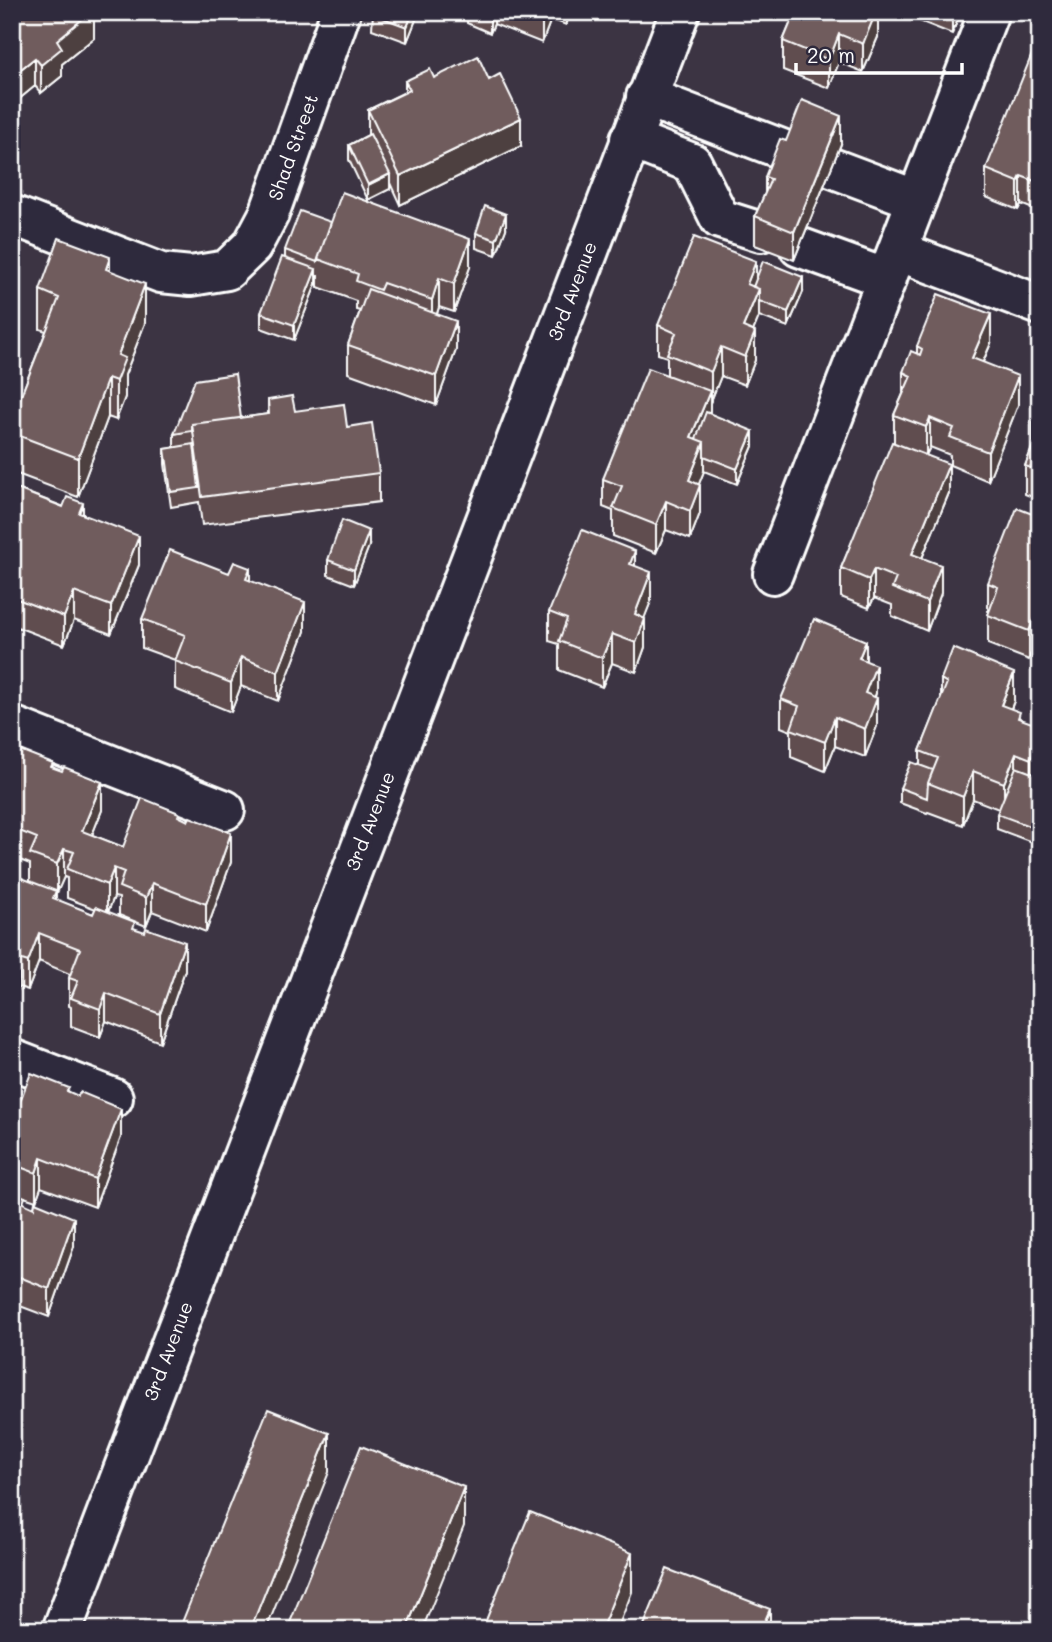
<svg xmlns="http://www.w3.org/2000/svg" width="1052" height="1642" viewBox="0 0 1052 1642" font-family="Mali,sans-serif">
  <rect width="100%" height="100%" fill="#3c3443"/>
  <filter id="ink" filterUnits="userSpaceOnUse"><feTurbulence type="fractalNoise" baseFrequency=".0143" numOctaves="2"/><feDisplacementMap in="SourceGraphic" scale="14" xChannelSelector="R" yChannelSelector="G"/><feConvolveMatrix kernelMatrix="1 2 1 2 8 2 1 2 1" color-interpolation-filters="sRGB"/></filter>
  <g filter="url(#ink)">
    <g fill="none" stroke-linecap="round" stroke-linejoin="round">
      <defs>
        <path id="street" d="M646 97 792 153
          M630 139 692 163 720 219 761 232
          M832 168 917 200
          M12 215 161 273 191 276 227 270 252 246 269 214 341 12
          M799 247 887 279
          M898 251 1040 305
          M773 574 989 12
          M12 726 225 810
          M12 1059 113 1098
          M62 1630 680 12"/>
      </defs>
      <!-- street casing -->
      <use href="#street" stroke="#fff" stroke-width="44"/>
      <!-- street -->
      <use href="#street" stroke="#2f2a3d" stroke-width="38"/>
    </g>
    <!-- wall -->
    <path fill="#604e50" stroke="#fff" stroke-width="2" fill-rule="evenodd" d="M12 12H94V38L62 64V76L41 93 35 86 12 105Z
      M264 12H281L279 18Z
      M373 12H419L407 42 372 29Z
      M463 12H571L566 25 551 19 542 43 494 24 490 33 467 23V14Z
      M787 12H878V37L863 72 839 62 829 88 783 70V41L794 15Z
      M897 12H960V14L952 34Z
      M1040 19V54L1038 53V24Z
      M1040 57V212L1021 204 1018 210 986 197V169Z
      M434 78 521 146 400 205 390 183V189L368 200 349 160V145L368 135V110L405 92V81Z
      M786 141 841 144 794 260 755 245V216L765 194V177Z
      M506 229 496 255 476 248V233Z
      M285 250 470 267 454 312 439 307 437 314 456 350 436 405 348 373V345L360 311 356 310V301L318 287V276H316V284L294 340 261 328V313L285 258Z
      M110 271 145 323 125 375V397L116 420 108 417 78 497 12 472V419L46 331 40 329V290Z
      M756 280 803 292 788 327 759 316 753 331 755 360 745 385 721 376 711 401 710 400V414L753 446 737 484 704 471 699 484 700 513 690 539 666 530 656 553 613 536V511L603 507V479L667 375V357L658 354V325Z
      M991 343 983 362 1018 405 988 481 950 465V455L930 447 926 455 949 493 922 558 941 593 927 631 892 616V605L874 598 869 608 841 597V568L894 443V415L903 394V372L917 354V346Z
      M268 400 295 411 347 427 379 473V502L202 525 199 502 171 507 165 464V449L174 448V434L241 418 268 414Z
      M1040 407V500L1025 494V466L1033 445V422Z
      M12 487 83 514 139 565 111 634 74 620 64 645 12 625Z
      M1040 517V635L1029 660 988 644V615L989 612 988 611V583Z
      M369 546 354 585 328 575V560Z
      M635 566 651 601 644 618 645 647 636 672 612 663 602 687 559 670V644L549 641V612Z
      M250 581 305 631 278 701 241 686 231 712 175 689V660L142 648V619Z
      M866 661 876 693 875 697 877 726 865 757 835 746 825 771 791 757V731L781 727V699Z
      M941 679 1014 701 1011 709 1020 718 1036 774 1040 776V845L997 829V814L999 809 973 799 963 825 928 812 927 813 900 803V788L920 765V751L941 699Z
      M12 747 53 767 102 810 92 835 123 847 179 817 231 862 206 932 152 911 146 926 119 915V898L114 897 108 912 135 929 185 970 160 1042 106 1021 100 1037 71 1026V1007L69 1006V978L70 974 39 961 28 990 19 987 12 1002V879L17 881 30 882V864L12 857ZM64 877 67 878V898L96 909 93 914 56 900V892Z
      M69 1092 121 1137 95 1207 41 1187 36 1201 15 1194 25 1204 74 1246 49 1317 12 1303V1122Z"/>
    <!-- shaded-wall -->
    <path fill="#4e4041" stroke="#fff" stroke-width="2" d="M81 12H94V38L62 64V76L41 93V65L57 40Z
      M413 12H419L407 42V27Z
      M490 12H494V24L490 33Z
      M543 12H551V19L542 43V15Z
      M566 12H571L566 25Z
      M870 12H878V37L863 72V44Z
      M955 12H960V14L952 34V19Z
      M839 34V62L829 88V60Z
      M35 58V86L12 105V76Z
      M841 116V144L794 260V232Z
      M521 118V146L400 205V176Z
      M390 174V189L368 200V185Z
      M1021 176V204L1018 210V182Z
      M506 214V229L496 255V240Z
      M470 239V267L454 312V284Z
      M110 257V296L106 269Z
      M756 261V290L747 284Z
      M316 269V284L294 340V325Z
      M803 277V292L788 327V312Z
      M439 278V307L432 329V300Z
      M145 284V323L125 375V397L116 420V381L118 355Z
      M759 289V317L743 355V327Z
      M15 307V336L12 338V309Z
      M991 314V343L972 387V358Z
      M456 321V350L436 405V376Z
      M755 332V360L745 385V357Z
      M721 347V376L711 401V372Z
      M1018 376V405L988 481V452Z
      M108 378V417L78 497V458Z
      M710 391V420L691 450V437Z
      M930 418V447L926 455V427Z
      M753 431V446L737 484V469Z
      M704 442V471L689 509V480Z
      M949 464V493L912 582V554Z
      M700 485V513L690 539V511Z
      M666 501V530L656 553V525Z
      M83 503V531L79 513Z
      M369 531V546L354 585V570Z
      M139 536V565L111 634V606Z
      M635 551V579L630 564Z
      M941 565V593L927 631V602Z
      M250 568V597L246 579Z
      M874 569V598L869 608V580Z
      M651 572V601L635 642V614Z
      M74 592V620L64 645V617Z
      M305 602V631L278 701V672Z
      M1039 607V635L1029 660V631Z
      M645 619V647L636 672V643Z
      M612 634V663L602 687V658Z
      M866 641V669L859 658Z
      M241 657V686L231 712V683Z
      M876 665V693L865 721V693Z
      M1014 673V701L1001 733V705Z
      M877 698V726L865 757V729Z
      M835 717V746L825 771V742Z
      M1040 736V764L1031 787V759Z
      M1016 753V782L1004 812V783Z
      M973 771V799L963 825V797Z
      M102 782V810L82 860V831Z
      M231 833V862L206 932V904Z
      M64 849V877L57 893V864Z
      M114 868V897L107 914V885Z
      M152 883V911L146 926V898Z
      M39 933V961L28 990V962Z
      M185 942V970L160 1042V1014Z
      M19 959V987L12 1002V974Z
      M106 993V1021L100 1037V1009Z
      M121 1109V1137L95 1207V1179Z
      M41 1158V1187L36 1201V1173Z
      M74 1218V1246L49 1317V1289Z
      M329 1433V1472L266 1630H250Z
      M464 1487V1526L422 1630H406Z
      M632 1553V1592L617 1630H601Z
      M770 1609V1630H761Z"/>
    <!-- building -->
    <path fill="#705b5d" stroke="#fff" stroke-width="2" d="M12 12H91L57 40 62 48 41 65 35 58 12 76Z
      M373 12H413L407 27 372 14Z
      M795 12H876L863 44 839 34 829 60 783 41Z
      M935 12H955L952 19Z
      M1032 54 1040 57V183L1021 176 1018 182 986 169Z
      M478 56 489 80 500 74 521 118 400 176 368 110 410 90 405 81 430 69 434 78Z
      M802 100 841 116 794 232 755 216 771 179 765 177 780 139 786 141Z
      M370 134 390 174 368 185 349 145Z
      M342 192 470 239 454 284 439 278 432 300 383 283 380 290 356 281 358 274 318 259Z
      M485 206 506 214 496 240 476 233Z
      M300 211 331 222 317 262 285 250Z
      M694 237 756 261 747 284 759 289 743 327 755 332 745 357 721 347 711 372 667 354 676 333 658 325Z
      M59 238 110 257 106 269 145 284 118 355 125 358 116 381 108 378 78 458 12 433V419L59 298 40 290Z
      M282 257 316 269 294 325 261 313Z
      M763 261 803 277 788 312 759 301V289L753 287Z
      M368 289 456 321 436 376 348 345Z
      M938 294 991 314 972 358 1018 376 988 452 950 437 954 428 930 418 926 427 894 415 911 376 903 372 911 351 920 355 922 349 917 346Z
      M648 368 710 391 691 437 704 442 689 480 700 485 690 511 666 501 656 525 613 508 622 486 603 479Z
      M235 374 241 418 192 424V431L174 434 195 380Z
      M292 396 295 411 344 404 347 427 372 423 379 473 202 497 192 424 269 414 268 400Z
      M1040 407V425L1033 422Z
      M706 412 753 431 737 469 704 456V442L696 439Z
      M1040 429V471L1025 466Z
      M892 442 949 464 912 554 941 565 927 602 892 588 896 578 874 569 869 580 841 568Z
      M194 444 199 488 171 492 165 449Z
      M12 487 63 507 67 497 83 503 79 513 139 536 111 606 74 592 64 617 12 597V585L18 570 12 568Z
      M1017 508 1040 517V607L1029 631 988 615 998 587 988 583Z
      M342 520 369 531 354 570 328 560Z
      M582 530 635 551 630 564 651 572 635 614 645 619 636 643 612 634 602 658 559 641 567 619 549 612Z
      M170 550 229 573 234 562 250 568 246 579 305 602 278 672 241 657 231 683 175 661 185 635 142 619Z
      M814 619 866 641 859 658 876 665 865 693 877 698 865 729 835 717 825 742 791 729 799 706 781 699Z
      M953 648 1014 673 1001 705 1020 712 1018 718 1040 726V736L1031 759 1016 753 1004 783 973 771 963 797 928 783 938 758 920 751 947 683 941 679Z
      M12 747 53 763 51 767 62 771 64 767 102 782 82 831 123 847 142 798 179 813 178 816 188 821 190 817 231 833 206 904 152 883 146 898 119 887 124 872 114 868 107 885 67 869 74 852 64 849 57 864 30 854 37 838 12 828Z
      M911 762 933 770 928 783 927 798 900 788Z
      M1016 767 1040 776V830L997 814Z
      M19 877 56 891 53 898 93 914 96 907 135 922 133 928 145 932 146 928 185 942 160 1014 106 993 100 1009 71 998 78 981 69 978 80 949 39 933 28 962 19 959 12 974V879L17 881Z
      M31 1073 69 1088 67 1091 78 1096 80 1092 121 1109 95 1179 41 1158 36 1173 12 1164V1152L14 1147H12V1122Z
      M12 1193 25 1197 23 1203 34 1208 35 1202 74 1218 49 1289 12 1274Z
      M268 1409 329 1433 250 1630H179Z
      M361 1446 464 1487 406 1630H287Z
      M530 1512 632 1553 601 1630H482Z
      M667 1569 770 1609 761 1630H642Z
      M800 1621 821 1630H796Z"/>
  </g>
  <g text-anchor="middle" stroke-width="7" stroke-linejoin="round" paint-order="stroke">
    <!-- street labels -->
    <g font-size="19" fill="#fff" stroke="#2f2a3d">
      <text transform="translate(293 147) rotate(-70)" y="7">Shad Street</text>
      <text transform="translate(572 291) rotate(-69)" y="7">3rd Avenue</text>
      <text transform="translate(370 821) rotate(-69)" y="7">3rd Avenue</text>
      <text transform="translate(168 1351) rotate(-69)" y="7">3rd Avenue</text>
    </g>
  </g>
  <!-- margin -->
  <rect width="1052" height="1642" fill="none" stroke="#2f2a3d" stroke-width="42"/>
  <rect x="21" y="21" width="1010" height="1600" fill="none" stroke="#fff" stroke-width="2.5" filter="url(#ink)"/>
  <!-- scale -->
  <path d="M796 63v10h166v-10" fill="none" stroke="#ffffff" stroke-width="3.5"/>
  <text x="807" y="63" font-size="21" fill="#ffffff" stroke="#2f2a3d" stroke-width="5" paint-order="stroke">20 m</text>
</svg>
